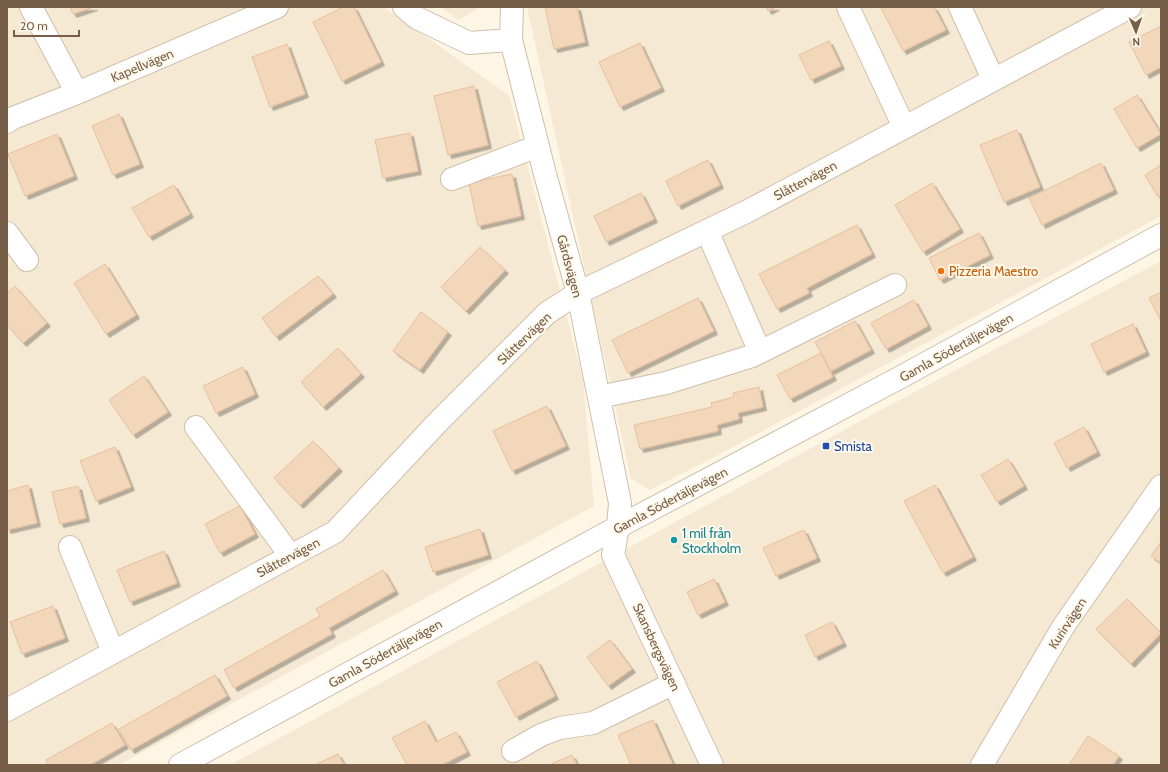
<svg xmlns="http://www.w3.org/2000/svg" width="1168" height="772" viewBox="0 0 1168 772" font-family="Cabin,sans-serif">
  <defs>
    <filter id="shadow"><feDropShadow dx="3.5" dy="3.5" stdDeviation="0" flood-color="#0004"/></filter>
  </defs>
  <rect width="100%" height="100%" fill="#fdf6e5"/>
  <!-- residential -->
  <path fill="#f5e9d3" d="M7 7H383L509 95 583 379 594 506 119 765H7Z
    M441 7H480L458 20Z
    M527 7H1161V216L720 454 650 490 631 479Z
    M1161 261V765H230L879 411Z"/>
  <!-- building -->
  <path fill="#f3d7bb" stroke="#e7bf9b" filter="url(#shadow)" d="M70 7H94L73 14Z
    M343 7H354L381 62 342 81 313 22Z
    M545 7H577L585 42 554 49Z
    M766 7H776L768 11Z
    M884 7H934L946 30 903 51 881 8Z
    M1161 26V67L1146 75 1129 42Z
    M829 41 841 66 811 80 799 55Z
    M640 43 661 88 620 107 599 62Z
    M287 44 305 94 270 107 252 57Z
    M474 86 488 145 448 155 434 96Z
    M1137 95 1161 134 1137 148 1114 109Z
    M119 114 140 164 113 175 92 126Z
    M1017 130 1040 187 1004 202 980 145Z
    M410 133 418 171 383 178 375 140Z
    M57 134 74 176 25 196 8 154Z
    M708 160 720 185 678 206 666 181Z
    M1101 163 1114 190 1042 225 1029 198Z
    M1161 165V195L1158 197 1145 175Z
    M512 174 521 216 478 226 469 183Z
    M932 183 960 229 923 252 895 205Z
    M174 185 190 214 149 237 132 208Z
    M641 193 654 219 606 242 594 216Z
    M857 225 872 254 807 288 809 293 777 309 759 274Z
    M979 233 990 255 940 280 929 258Z
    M480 247 505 270 466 311 441 287Z
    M105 264 136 315 106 334 74 283Z
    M318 276 333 294 276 337 262 318Z
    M15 286 47 323 23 343 7 325V293Z
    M1161 292V321L1149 298Z
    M698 298 714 331 628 373 612 340Z
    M914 300 928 326 886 349 871 323Z
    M421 312 448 332 420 370 393 351Z
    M855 321 871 350 831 371 815 342Z
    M1133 324 1146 352 1104 372 1091 344Z
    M338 348 361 374 323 407 301 382Z
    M821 353 833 377 790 399 777 375Z
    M243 367 255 394 216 413 203 386Z
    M144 376 168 412 133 435 109 400Z
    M759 387 763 407 738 413 739 419 717 425 718 431 640 449 634 425 712 407 711 403 734 397 733 393Z
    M547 406 566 446 512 471 493 431Z
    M1084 427 1097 452 1067 468 1054 443Z
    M313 441 339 468 300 505 274 478Z
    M115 447 131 487 96 501 80 461Z
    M1008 459 1024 486 997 502 981 475Z
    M28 485 37 523 7 530V491Z
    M935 485 973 557 943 573 904 501Z
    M78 486 86 518 60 524 52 492Z
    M240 506 255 534 220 553 205 524Z
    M480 529 488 555 433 572 425 547Z
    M804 530 817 558 776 576 763 548Z
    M1161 542V563L1151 556Z
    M164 551 177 583 130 602 117 570Z
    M383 570 395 591 329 628 332 634 234 688 224 670 320 616 316 609Z
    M714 579 725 602 698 615 687 592Z
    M1127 599 1161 633 1131 664 1096 629Z
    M53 606 65 638 22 654 10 622Z
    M832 622 843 643 815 657 805 635Z
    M610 640 632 669 608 686 587 657Z
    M537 661 555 696 516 717 497 682Z
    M215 675 227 696 131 750 119 729Z
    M653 720 673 765H631L618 735Z
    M425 721 436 742 456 732 467 752 442 765H407L392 738Z
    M112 723 125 745 90 765H48L46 760Z
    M1088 736 1119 756 1113 765H1069Z
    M338 754 344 765H315Z
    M572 755 577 765H549Z"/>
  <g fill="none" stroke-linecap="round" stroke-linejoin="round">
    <defs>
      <path id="minor" d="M31 7 77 93
        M404 7 417 18 469 43 511 40
        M512 7 511 40 545 174 578 293 620 503 618 527 613 555 712 765
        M848 7 904 127
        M960 7 993 79
        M7 122 13 118 77 93 277 7
        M452 179 538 146
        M707 231 760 352
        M7 233 27 260
        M599 397 666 383 752 356 895 285
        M196 427 290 555
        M70 547 113 652
        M7 710 335 532 438 422 547 313 578 293 748 211 1130 7
        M513 751 541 735 560 728 593 723 674 683
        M180 765 618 527 899 378 1161 235
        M982 765 1063 627 1161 486"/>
    </defs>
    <!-- minor casing -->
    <use href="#minor" stroke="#cfbeab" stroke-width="24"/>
    <!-- minor -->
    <use href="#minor" stroke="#fff" stroke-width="22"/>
  </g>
  <!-- markers -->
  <circle fill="#e8710a" stroke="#fff9ec" stroke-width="1.5" cx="941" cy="271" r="4"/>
  <rect fill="#1a4fb4" stroke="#fff9ec" stroke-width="1.5" x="822" y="442" width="8" height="8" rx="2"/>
  <circle fill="#0f9aa8" stroke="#fff9ec" stroke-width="1.5" cx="674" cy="540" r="4"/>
  <g text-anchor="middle" stroke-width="4" stroke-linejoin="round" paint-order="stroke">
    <!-- street labels -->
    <g font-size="13" fill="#775e49" stroke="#fff9ec">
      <text transform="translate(142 65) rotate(-23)" y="5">Kapellvägen</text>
      <text transform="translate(805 180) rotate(-28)" y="5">Slåttervägen</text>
      <text transform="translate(570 266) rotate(75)" y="5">Gårdsvägen</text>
      <text transform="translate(524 338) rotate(-44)" y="5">Slåttervägen</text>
      <text transform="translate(956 347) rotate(-29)" y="5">Gamla Södertäljevägen</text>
      <text transform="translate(670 500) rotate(-28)" y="5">Gamla Södertäljevägen</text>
      <text transform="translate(288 557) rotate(-28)" y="5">Slåttervägen</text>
      <text transform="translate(1067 623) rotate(-57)" y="5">Kurirvägen</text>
      <text transform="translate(657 647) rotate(65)" y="5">Skansbergsvägen</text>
      <text transform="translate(385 653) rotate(-29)" y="5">Gamla Södertäljevägen</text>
    </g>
    <!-- food labels -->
    <g font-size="13" fill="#c56008" stroke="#fff9ec" text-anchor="start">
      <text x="949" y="276">Pizzeria Maestro</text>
    </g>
    <!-- transit labels -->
    <g font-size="13" fill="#164399" stroke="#fff9ec" text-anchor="start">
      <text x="834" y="451">Smista</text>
    </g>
    <!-- culture labels -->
    <g font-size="13" fill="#0d838f" stroke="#fff9ec" text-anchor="start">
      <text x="682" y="538">1 mil från<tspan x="682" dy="15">Stockholm</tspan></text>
    </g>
  </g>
  <!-- border -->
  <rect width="1168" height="772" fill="none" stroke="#775e49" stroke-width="16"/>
  <!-- north arrow -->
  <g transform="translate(1136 32) rotate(178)" stroke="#fff9ec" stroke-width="3" paint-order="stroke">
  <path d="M0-3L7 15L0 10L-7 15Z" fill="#775e49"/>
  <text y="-6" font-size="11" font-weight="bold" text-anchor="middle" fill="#775e49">N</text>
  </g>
  <!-- scale -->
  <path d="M14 30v6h65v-6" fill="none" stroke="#775e49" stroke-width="2"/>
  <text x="20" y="30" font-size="12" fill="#775e49" stroke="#fff9ec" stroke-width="3" paint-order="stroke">20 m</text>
</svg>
